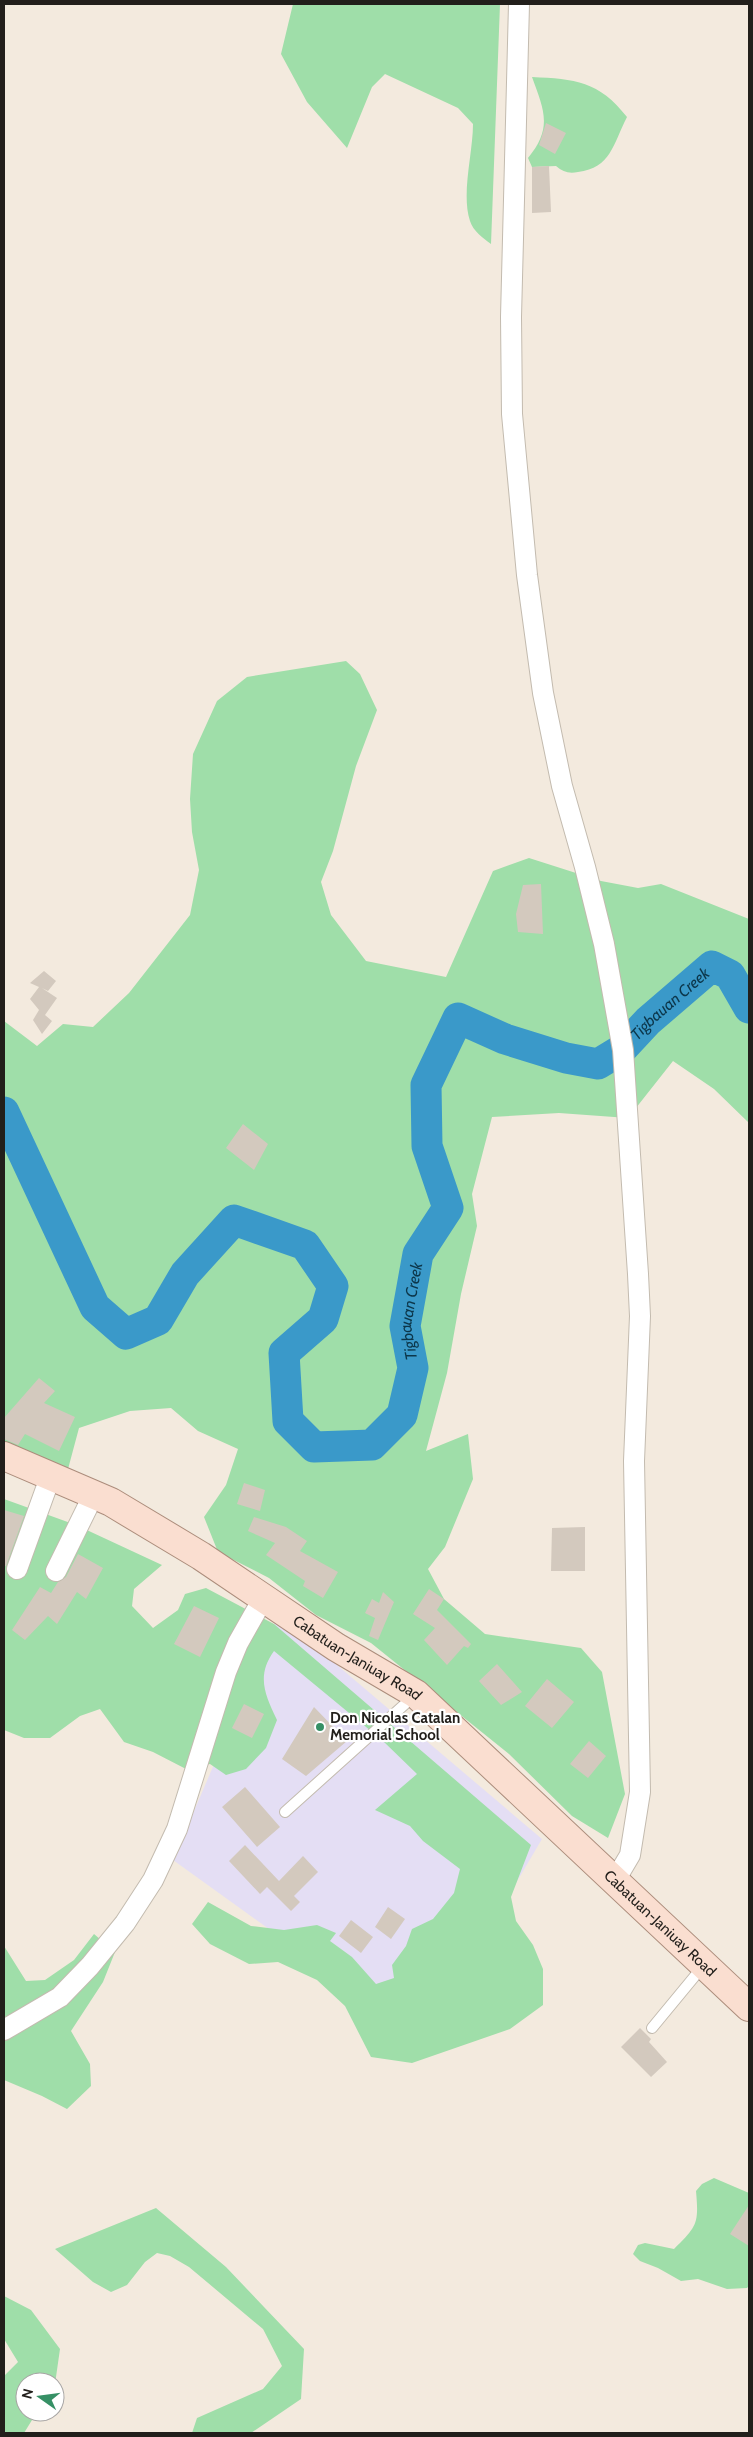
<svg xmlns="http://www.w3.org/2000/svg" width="753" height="2437" viewBox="0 0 753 2437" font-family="Cabin,sans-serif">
  <rect width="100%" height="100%" fill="#f3eade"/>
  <!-- education -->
  <path fill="#e4def4" d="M278 1615 542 1839 476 1951 366 1999 173 1860Z"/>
  <!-- green -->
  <path fill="#9fdea9" d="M293 4H500L491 244C483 238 473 231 470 221 461 194 473 153 473 124L458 108 385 74 372 87 347 148 307 102 281 54Z
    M532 77C575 79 599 81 627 117 613 144 611 168 578 172 569 174 563 172 556 166L532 167 528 158C553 128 544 110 532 77Z
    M346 661 360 674 377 710 356 766 333 851 321 882 331 915 366 961 446 977 493 871 529 858 601 881 638 888 661 884 749 919V1123L714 1089 673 1061 628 1118 559 1113 492 1117 472 1194 477 1226 461 1294 447 1373 426 1451 468 1434 473 1479 445 1547 428 1569 444 1599 485 1634 581 1648 602 1672 625 1794 608 1838 572 1816 509 1754 371 1643 316 1615 269 1578 218 1552 204 1517 226 1485 238 1449 198 1431 171 1408 130 1411 79 1428 64 1484 4 1456V1021L37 1046 63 1024 93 1027 129 993 190 915 199 870 192 832 190 799 193 754 217 701 247 677Z
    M4 1499 76 1525 162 1565 134 1589 132 1606 153 1628 178 1610 185 1594 206 1588 274 1624 531 1845 511 1897 516 1921 533 1945 543 1969V2005L510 2029 412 2063 371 2057 345 2006 317 1980 278 1962 249 1964 210 1944 192 1924 208 1902 251 1926 284 1930 317 1925 336 1933 330 1941 352 1957 376 1984 394 1978 392 1965 406 1946 412 1929 433 1919 454 1893 460 1869 423 1841 410 1826 375 1810 417 1774 383 1741 274 1651C256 1676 265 1695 277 1720L266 1748 246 1769 226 1775 210 1764 186 1769 153 1752 124 1742 100 1709 80 1716 50 1738H24L4 1730Z
    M94 1934 115 1952 103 1982 71 2031 90 2064 91 2086 67 2109 42 2096 4 2080V1946L26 1981 45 1980 74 1960Z
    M714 2178 749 2193V2286L747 2288 727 2289 698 2279 681 2281 658 2268 640 2261 633 2254 638 2245 645 2243 674 2249C697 2226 699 2224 696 2191L702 2184Z
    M156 2208 226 2267 304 2349 301 2399 251 2433H192L197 2418 263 2389 282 2366 263 2329 189 2267 170 2256 157 2253 145 2262 127 2285 111 2292 93 2282 55 2249Z
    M4 2296 31 2310 60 2349 55 2384 25 2382V2412H37L24 2433H4V2376L18 2362 4 2339Z"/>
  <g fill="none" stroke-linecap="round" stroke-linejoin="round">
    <!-- river -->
    <path stroke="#3a99c9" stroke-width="31" id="s1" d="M4 1112 95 1307 126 1334 158 1320 185 1274 234 1220 305 1245 333 1286 323 1319 284 1353 288 1421 314 1447 372 1445 402 1415 413 1368 405 1326 418 1254 448 1208 427 1146 426 1085 458 1018 505 1039 566 1058 598 1064 621 1050 648 1021 712 966 730 975 749 1008"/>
  </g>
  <!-- building -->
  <path fill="#d3c9be" d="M546 123 566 133 555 154 539 145Z
    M549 166 551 212 532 213V167Z
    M541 884 543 934 518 932 516 914 523 885Z
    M44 971 56 981 48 991 42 988 57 998 45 1015 52 1021 42 1034 33 1020 39 1010 30 999 39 987 30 983Z
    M243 1124 268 1144 254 1170 226 1148Z
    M39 1378 55 1391 44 1403 75 1417 59 1451 25 1434 18 1445 4 1439V1418Z
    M244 1483 265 1490 260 1511 237 1504Z
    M4 1510 24 1516 6 1566H4Z
    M254 1517 286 1527 307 1541 300 1551 338 1572 323 1598 303 1586 305 1581 266 1555 275 1543 248 1531Z
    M585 1527V1571H551L552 1528Z
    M78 1554 103 1568 86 1599 77 1592 57 1624 48 1616 25 1640 12 1630 40 1587 51 1593 58 1582 66 1577Z
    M429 1589 444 1599 437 1610 471 1644 468 1648 464 1646 447 1665 424 1640 435 1628 413 1614Z
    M383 1592 394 1602 378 1640 369 1636 375 1618 365 1613 372 1599 379 1603Z
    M194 1606 219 1618 200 1657 174 1644Z
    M497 1664 522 1692 501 1705 479 1681Z
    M547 1679 574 1702 552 1728 525 1706Z
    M244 1704 264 1714 252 1738 232 1728Z
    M314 1707 347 1741 306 1776 282 1759Z
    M589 1741 606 1756 588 1778 570 1764Z
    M245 1787 280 1827 257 1847 222 1807Z
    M245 1845 279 1881 303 1856 318 1872 294 1896 300 1902 291 1911 267 1887 260 1894 229 1861Z
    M388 1907 405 1919 391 1939 375 1927Z
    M351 1920 373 1937 361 1953 339 1936Z
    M640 2028 651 2039 649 2042 667 2062 651 2077 621 2047Z
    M749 2205V2246L730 2234Z"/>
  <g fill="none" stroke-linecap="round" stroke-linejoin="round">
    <defs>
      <path id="service" d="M285 1812 414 1696
        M652 2028 704 1965"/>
      <path id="minor" d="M519 4 511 317 512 414 527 575 543 693 562 786 585 867 604 944 623 1050 638 1274 640 1316 634 1461 640 1792 630 1855 614 1882
        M17 1569 51 1475
        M56 1571 94 1494
        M4 2030 60 1997 90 1966 125 1923 153 1880 177 1829 226 1672 238 1643 264 1597"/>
      <g id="primary">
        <path id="s2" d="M4 1456 111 1502 201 1556 336 1647 416 1694 749 2007"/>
      </g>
    </defs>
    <!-- service casing -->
    <use href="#service" stroke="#c3bbaf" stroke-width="12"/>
    <!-- minor casing -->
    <use href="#minor" stroke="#c3bbaf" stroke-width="22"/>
    <!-- primary casing -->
    <use href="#primary" stroke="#ac8d7c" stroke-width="30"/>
    <!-- service -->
    <use href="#service" stroke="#fff" stroke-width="10"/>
    <!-- minor -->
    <use href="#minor" stroke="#fff" stroke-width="20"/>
    <!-- primary -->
    <use href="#primary" stroke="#faded0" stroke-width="28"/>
  </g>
  <!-- markers -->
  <circle fill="#369065" stroke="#fff" stroke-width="2" cx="320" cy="1727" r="5"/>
  <g text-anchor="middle" stroke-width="4.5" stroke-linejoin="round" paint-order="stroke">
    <!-- street labels -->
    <g font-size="15" fill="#221f1b" stroke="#fff">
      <text dy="5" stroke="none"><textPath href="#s2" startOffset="408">Cabatuan-Janiuay Road</textPath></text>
      <text dy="5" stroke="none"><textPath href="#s2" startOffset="812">Cabatuan-Janiuay Road</textPath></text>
    </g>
    <!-- poi labels -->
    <g font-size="15" font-weight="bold" fill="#221f1b" stroke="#fff" text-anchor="start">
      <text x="330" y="1723">Don Nicolas Catalan<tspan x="330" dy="17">Memorial School</tspan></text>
    </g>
    <!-- water labels -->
    <g font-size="16" font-style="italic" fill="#0c364a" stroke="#fff">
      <text dy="6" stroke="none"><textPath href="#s1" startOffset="1496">Tigbauan Creek</textPath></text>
      <text dy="6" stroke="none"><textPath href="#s1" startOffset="940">Tigbauan Creek</textPath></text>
    </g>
  </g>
  <!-- border -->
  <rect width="753" height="2437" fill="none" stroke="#221f1b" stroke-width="10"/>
  <!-- north arrow -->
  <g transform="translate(40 2397) rotate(284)"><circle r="24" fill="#ffffff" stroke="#a7a5a4"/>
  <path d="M0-4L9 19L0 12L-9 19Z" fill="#369065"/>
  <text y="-8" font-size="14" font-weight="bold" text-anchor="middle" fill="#221f1b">N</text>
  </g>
</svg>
